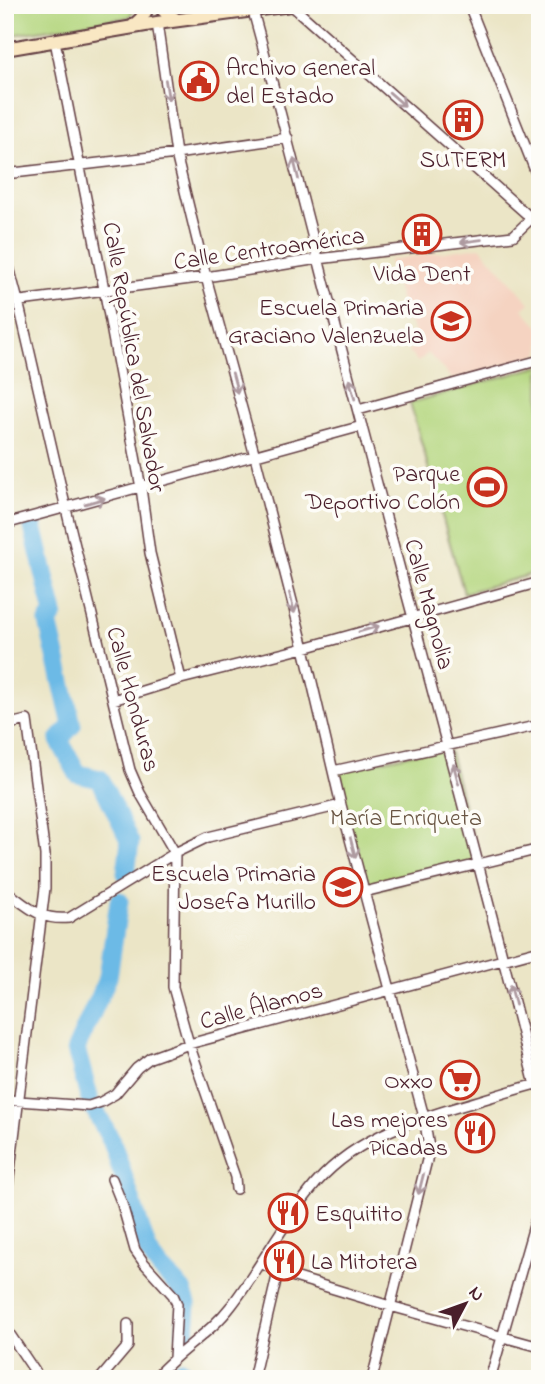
<svg xmlns="http://www.w3.org/2000/svg" width="545" height="1384" viewBox="0 0 545 1384" font-family="'Indie Flower',sans-serif">
  <rect width="100%" height="100%" fill="#fdfcf7"/>
  <filter id="ink" filterUnits="userSpaceOnUse"><feTurbulence type="fractalNoise" baseFrequency=".0143" numOctaves="2"/><feDisplacementMap in="SourceGraphic" scale="14" xChannelSelector="R" yChannelSelector="G"/><feConvolveMatrix kernelMatrix="1 2 1 2 8 2 1 2 1" color-interpolation-filters="sRGB"/></filter>
  <filter id="wash" filterUnits="userSpaceOnUse"><feTurbulence type="fractalNoise" baseFrequency=".00686" numOctaves="4" result="noise"/><feDisplacementMap in="SourceGraphic" scale="28" xChannelSelector="R" yChannelSelector="G"/><feGaussianBlur stdDeviation="1.57" result="paint"/><feColorMatrix in="noise" values="0 0 0 0 0 0 0 0 0 0 0 0 0 0 0 0 0 1.4 0 .05"/><feComposite in="paint" operator="in"/></filter>
  <g filter="url(#wash)">
    <rect width="100%" height="100%" fill="#ebe5c6"/>
    <!-- built -->
    <path fill="#f5d3c1" d="M480 247 530 303 523 309 540 328V354L452 379 428 353 418 362 408 351 419 343 400 298 389 260Z"/>
    <!-- green -->
    <path fill="#b4d67e" stroke="#7f7a54" stroke-width="2" d="M5 5H135V6L130 17 5 36Z
      M540 366V572L464 593 410 403Z
      M448 746 479 864 364 892 333 771Z"/>
    <g fill="none" stroke-linecap="round" stroke-linejoin="round">
      <!-- river -->
      <path stroke="#6cbae6" stroke-width="19" d="M33 527 54 614 48 622 72 725 59 740 78 774 100 779 130 842 126 873
        M89 1097 76 1049 108 977 119 901
        M95 1110 112 1142 148 1251 160 1268 182 1290 187 1304 185 1334
        M182 1370V1379"/>
    </g>
  </g>
  <g filter="url(#ink)">
    <g fill="none" stroke-linecap="round" stroke-linejoin="round">
      <defs>
        <path id="minor" d="M291 5 540 226
          M469 5 540 183
          M253 11C291 149 325 288 362 427 420 646 480 864 535 1085
          M157 23 176 154 206 277 255 456 304 648 341 805 424 1117 429 1148 427 1160 372 1379
          M55 41 104 289 141 488 150 553 181 679
          M5 174 176 154 288 138
          M5 252 18 301 66 509 130 770 140 793 175 853 173 987 189 1044 235 1177 236 1189
          M5 303 206 277 318 259 513 236 540 210
          M358 410 540 360
          M5 524 362 426
          M113 700 181 679 304 648 540 582
          M5 725 27 720 45 855V888L5 1210
          M333 771 540 725
          M5 890C27 906 40 921 69 918L175 853 208 837 341 805
          M364 892 540 849
          M5 1100 89 1106 101 1102 115 1094 137 1068 150 1058 189 1044 540 950
          M112 1179 122 1204 135 1250 144 1263 173 1295 177 1304 174 1358
          M261 1263 278 1272 390 1306 540 1347
          M5 1327 40 1379
          M100 1379 128 1346V1324
          M154 1379C177 1351 209 1335 231 1306 259 1270 280 1228 309 1192 348 1141 408 1121 468 1104 492 1097 516 1089 540 1083
          M253 1379 278 1272
          M490 1379 540 1205"/>
        <path id="secondary" d="M158 5 170 16 177 20
          M132 27 141 19 149 5
          M5 49 157 23 291 5"/>
      </defs>
      <!-- minor casing -->
      <use href="#minor" stroke="#623d42" stroke-width="12"/>
      <!-- secondary casing -->
      <use href="#secondary" stroke="#623d42" stroke-width="16"/>
      <!-- minor -->
      <use href="#minor" stroke="#fff" stroke-width="9"/>
      <!-- secondary -->
      <use href="#secondary" stroke="#f9e7c3" stroke-width="12"/>
    </g>
    <!-- one-way arrows -->
    <defs><path id="oneway-shaft" d="M-6 0H5M1.5-3L5.5 0L1.5 3" fill="none" stroke-width="1.6" stroke-linecap="round" stroke-linejoin="round" transform="scale(1.75)"/></defs>
    <g stroke="#ae9aa0">
      <use href="#oneway-shaft" transform="translate(167 90) rotate(81)"/>
      <use href="#oneway-shaft" transform="translate(397 99) rotate(41)"/>
      <use href="#oneway-shaft" transform="translate(296 169) rotate(-104)"/>
      <use href="#oneway-shaft" transform="translate(471 241) rotate(173)"/>
      <use href="#oneway-shaft" transform="translate(235 383) rotate(75)"/>
      <use href="#oneway-shaft" transform="translate(352 389) rotate(-105)"/>
      <use href="#oneway-shaft" transform="translate(95 501) rotate(-16)"/>
      <use href="#oneway-shaft" transform="translate(292 603) rotate(76)"/>
      <use href="#oneway-shaft" transform="translate(369 629) rotate(-16)"/>
      <use href="#oneway-shaft" transform="translate(456 774) rotate(-105)"/>
      <use href="#oneway-shaft" transform="translate(353 848) rotate(75)"/>
      <use href="#oneway-shaft" transform="translate(513 995) rotate(-104)"/>
      <use href="#oneway-shaft" transform="translate(421 1184) rotate(104)"/>
    </g>
  </g>
  <!-- icons -->
  <defs>
    <symbol id="civic-ring" viewBox="-11 -11 22 22"><circle r="9.5" fill="#fdfcf7" stroke="#c8321e" stroke-width="1.5"/><path d="M-.6-6.5H3V-4.5H.6V-3L4-1V1h2V6H-6V1h2V-1L-.6-3ZM-1.2 2.5V6h2.4V2.5Z" fill="#c8321e"/></symbol>
    <symbol id="building-ring" viewBox="-11 -11 22 22"><circle r="9.5" fill="#fdfcf7" stroke="#c8321e" stroke-width="1.5"/><path d="M-4-6H4V6H1V3H-1V6H-4ZM-2.5-4.3h1.7v1.8h-1.7ZM.8-4.3h1.7v1.8H.8ZM-2.5-1h1.7V.8h-1.7ZM.8-1h1.7V.8H.8Z" fill="#c8321e"/></symbol>
    <symbol id="school-ring" viewBox="-11 -11 22 22"><circle r="9.5" fill="#fdfcf7" stroke="#c8321e" stroke-width="1.5"/><path d="M0-5L7-2L0 1L-7-2ZM-4 1L0 2.5L4 1V4Q0 6-4 4Z" fill="#c8321e"/></symbol>
    <symbol id="stadium-ring" viewBox="-11 -11 22 22"><circle r="9.5" fill="#fdfcf7" stroke="#c8321e" stroke-width="1.5"/><path d="M0-5a6.5 5 0 1 0 0 10a6.5 5 0 1 0 0-10ZM-3.5-1.8h7v3.6h-7Z" fill="#c8321e"/></symbol>
    <symbol id="supermarket-ring" viewBox="-11 -11 22 22"><circle r="9.5" fill="#fdfcf7" stroke="#c8321e" stroke-width="1.5"/><path d="M-6-5.5h2.5l.6 2H6L4.5 2H-2.5L-4.4-4H-6ZM-1.5 3.2a1.3 1.3 0 1 0 .1 0ZM3 3.2a1.3 1.3 0 1 0 .1 0Z" fill="#c8321e"/></symbol>
    <symbol id="restaurant-ring" viewBox="-11 -11 22 22"><circle r="9.5" fill="#fdfcf7" stroke="#c8321e" stroke-width="1.5"/><path d="M-5-6h1v4h1v-4h1v4h1v-4h1v5L-1.5 .5V6h-2V.5L-5-1ZM5-6V6H3V1.5H1.5Q1.5-4 5-6Z" fill="#c8321e"/></symbol>
  </defs>
  <g fill-rule="evenodd">
    <use href="#civic-ring" x="177" y="59" width="44" height="44"/>
    <use href="#building-ring" x="441" y="98" width="44" height="44"/>
    <use href="#building-ring" x="400" y="212" width="44" height="44"/>
    <use href="#school-ring" x="429" y="299" width="44" height="44"/>
    <use href="#stadium-ring" x="465" y="465" width="44" height="44"/>
    <use href="#school-ring" x="321" y="865" width="44" height="44"/>
    <use href="#supermarket-ring" x="438" y="1058" width="44" height="44"/>
    <use href="#restaurant-ring" x="453" y="1111" width="44" height="44"/>
    <use href="#restaurant-ring" x="266" y="1191" width="44" height="44"/>
    <use href="#restaurant-ring" x="262" y="1239" width="44" height="44"/>
  </g>
  <g text-anchor="middle" stroke-width="7" stroke-linejoin="round" paint-order="stroke">
    <!-- poi labels -->
    <g font-size="24" fill="#4a1f2b" stroke="#fdfcf7" text-anchor="end">
      <text x="226" y="75" text-anchor="start">Archivo General<tspan x="226" dy="28">del Estado</tspan></text>
      <text x="463" y="167" text-anchor="middle">SUTERM</text>
      <text x="422" y="281" text-anchor="middle">Vida Dent</text>
      <text x="424" y="315">Escuela Primaria<tspan x="424" dy="28">Graciano Valenzuela</tspan></text>
      <text x="460" y="481">Parque<tspan x="460" dy="28">Deportivo Colón</tspan></text>
      <text x="316" y="881">Escuela Primaria<tspan x="316" dy="28">Josefa Murillo</tspan></text>
      <text x="433" y="1088">Oxxo</text>
      <text x="448" y="1127">Las mejores<tspan x="448" dy="28">Picadas</tspan></text>
      <text x="315" y="1221" text-anchor="start">Esquitito</text>
      <text x="311" y="1269" text-anchor="start">La Mitotera</text>
    </g>
    <!-- street labels -->
    <g font-size="24" fill="#4a1f2b" stroke="#fdfcf7">
      <text transform="translate(269 248) rotate(-8)" y="8">Calle Centroamérica</text>
      <text transform="translate(135 357) rotate(80)" y="8">Calle República del Salvador</text>
      <text transform="translate(430 604) rotate(75)" y="8">Calle Magnolia</text>
      <text transform="translate(134 699) rotate(75)" y="8">Calle Honduras</text>
      <text transform="translate(261 1005) rotate(-15)" y="8">Calle Álamos</text>
    </g>
    <!-- park labels -->
    <g font-size="24" fill="#6a5644" stroke="#fdfcf7">
      <text x="406" y="825">María Enriqueta</text>
    </g>
  </g>
  <!-- margin -->
  <rect width="545" height="1384" fill="none" stroke="#fdfcf7" stroke-width="28"/>
  <!-- north arrow -->
  <g transform="translate(465 1304) rotate(49)" stroke="#fdfcf7" stroke-width="5" paint-order="stroke">
  <path d="M0-5L12 26L0 18L-12 26Z" fill="#4a1f2b"/>
  <text y="-10" font-size="19" font-weight="bold" text-anchor="middle" fill="#4a1f2b">N</text>
  </g>
</svg>
